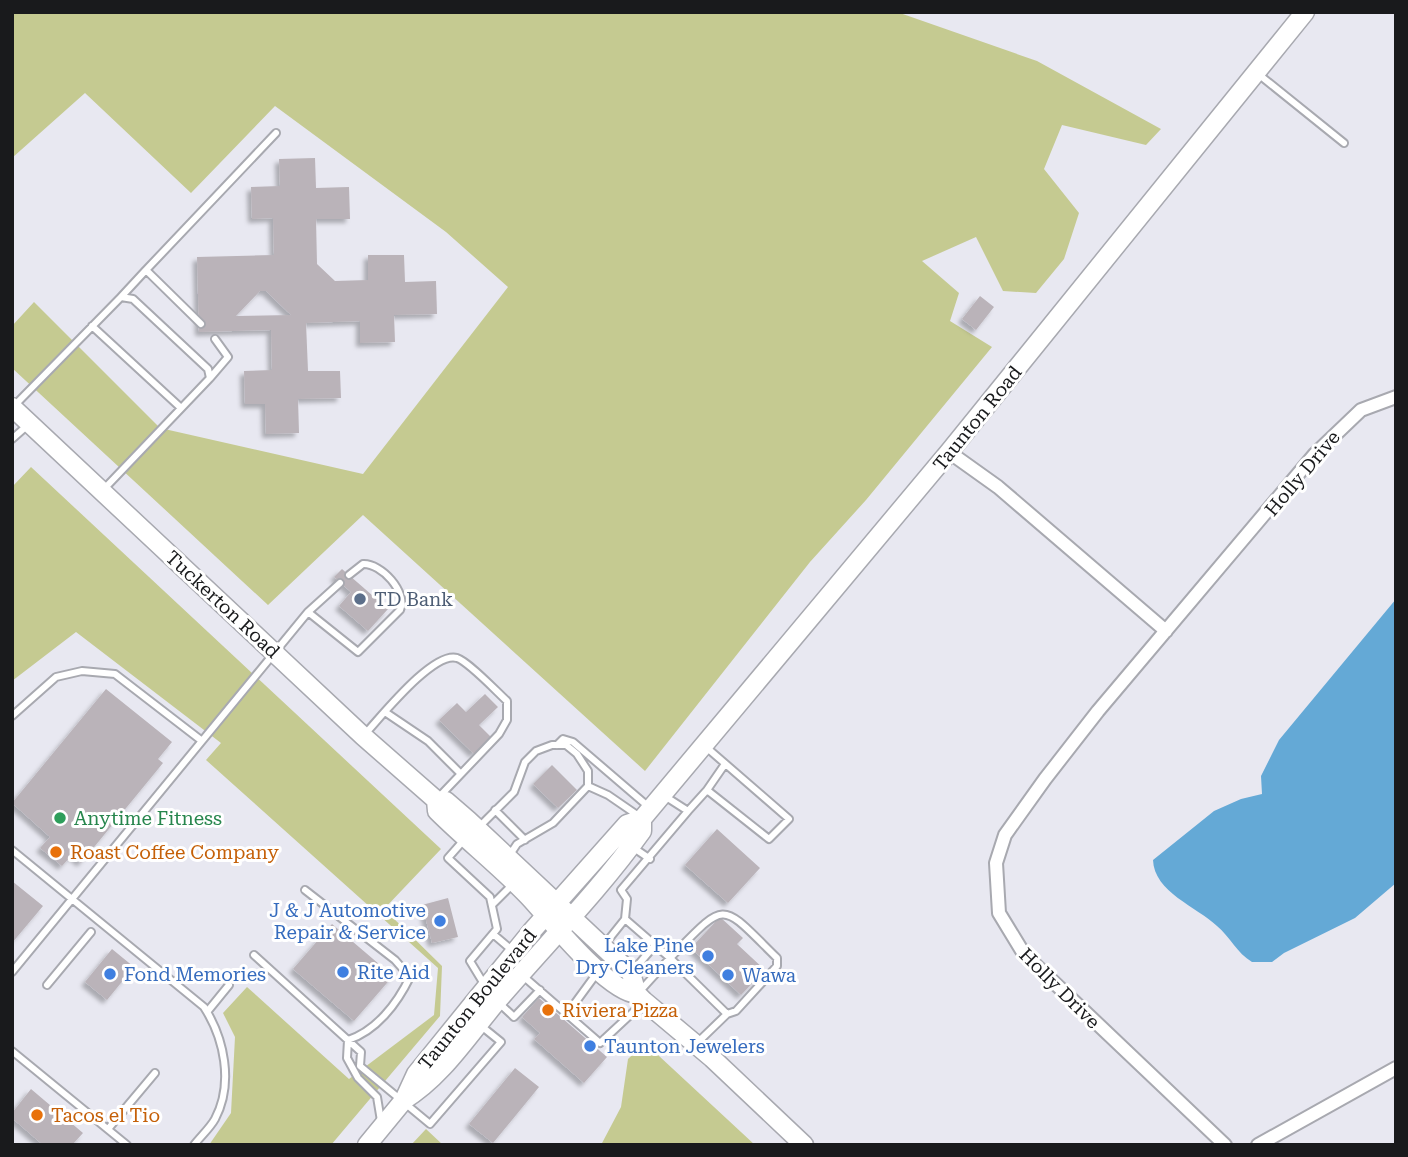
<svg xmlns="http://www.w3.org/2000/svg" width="1408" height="1157" viewBox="0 0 1408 1157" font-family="'Roboto Serif',serif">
  <defs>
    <filter id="shadow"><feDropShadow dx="-4" dy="4" stdDeviation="2" flood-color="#0004"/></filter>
  </defs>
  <rect width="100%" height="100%" fill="#e8e8f1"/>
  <!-- green -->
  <path fill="#c5ca91" d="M12 12H897L1037 61 1161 129 1146 145 1062 125 1044 169 1079 213 1064 259 1036 293 1003 291 976 237 922 261 959 293 950 321 992 347 866 500 810 562 645 771 363 515 268 605 12 368V326L34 302 160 428 363 474 508 287 446 232 275 106 191 193 85 93 12 158Z
    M31 467 441 849 384 909 442 966 440 1016 331 1145H209L231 1113 235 1037 223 1013 247 987 349 1079 434 1015 438 968 206 760 221 743 76 632 12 681V487Z
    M645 1043 755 1145H601L621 1107 628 1059Z
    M426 1129 443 1145H411Z"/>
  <!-- water -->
  <path fill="#64a9d6" d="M1396 599V883L1355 918 1284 953 1272 962H1252C1237 953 1230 937 1217 926 1197 907 1154 892 1153 860L1214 811 1241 799 1262 794 1261 776 1279 740Z"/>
  <!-- building -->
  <path fill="#bab3b9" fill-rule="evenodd" filter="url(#shadow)" d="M315 158 316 188 349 187 350 219H316L317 264 335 281 368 280V255H404L405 282 436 281 437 314 394 315 395 342 360 343V321L306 323 308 371H340L341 398 298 399 299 433 266 434 265 404H245L244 371 272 370 271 330 199 332 197 257 274 255 273 218 252 219 251 187 280 186 279 159ZM260 291H266L291 315 236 316Z
    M980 296 994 307 976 330 962 319Z
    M342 569 388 609 368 631 339 606 351 592 334 577Z
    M106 689 172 742 158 759 163 763 81 863 72 855 62 866 40 848 50 837 12 803Z
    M485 694 498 707 479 725 491 737 474 754 439 720 457 703 466 712Z
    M552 765 577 790 558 808 533 784Z
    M717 829 760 868 728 903 685 865Z
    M12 881 43 906 12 943Z
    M448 898 458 937 432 943 422 905Z
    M720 917 743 938 737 944 765 970 741 995 691 948Z
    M332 924 393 976 354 1021 293 969Z
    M112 949 134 967 107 1000 85 982Z
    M539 998 607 1057 584 1083 534 1039 540 1033 522 1017Z
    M515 1068 539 1087 493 1143 469 1124Z
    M31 1089 83 1133 72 1145H43L12 1118V1113Z"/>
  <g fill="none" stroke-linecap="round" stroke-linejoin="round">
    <defs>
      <path id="lane" d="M1257 73 1344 143
        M146 270 276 133
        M121 297 146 270 201 324
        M92 326 181 408
        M210 378 228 357 215 339
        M14 406 121 297 133 299 208 369 210 378 104 489
        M12 439 29 424
        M308 612 340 583
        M385 712 428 741 460 773
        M12 716 56 677 82 671 115 674 202 741
        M364 735C381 717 433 651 457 658 469 662 496 691 507 701V720L499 734 438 798
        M557 745 563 739 573 742 650 808
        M588 786 608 795 640 817
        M707 790 725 764
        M663 795 688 811 707 790 769 839 789 819 706 747
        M495 810 525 840
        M478 828 514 792 525 762 536 751 552 745H566L577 754 588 771V786L553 823 517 844 509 856
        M463 841 448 858 490 897 497 929 470 961 484 984
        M631 846 650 859
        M12 850 204 1007C224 1038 234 1083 215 1119 210 1128 201 1136 194 1145
        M305 890 395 960 410 977C397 1004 376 1031 348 1040
        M493 904 513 884
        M625 919 670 958C728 899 719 901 777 958V966L736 1011 727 1014
        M493 934 513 951
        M605 944 625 919 627 899 621 890 688 811
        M254 955 361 1052 360 1066 430 1124 501 1042 480 1025
        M12 972 308 612 358 652 400 610C408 592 381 563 363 564L349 575
        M632 972 655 945
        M523 976 600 1043 643 1003
        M47 985 91 932
        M640 991 670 958 727 1014 696 1044
        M498 1002 514 1017 540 990
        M207 1012 229 985
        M567 1014 597 973
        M348 1040 347 1058 358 1078 377 1097 381 1121
        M12 1051 127 1145
        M108 1129 155 1073"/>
      <path id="street" d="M949 452 998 487 1166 631
        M1225 1145 1024 954 999 913 996 863 1005 835 1045 779 1098 711 1315 454 1361 410 1396 397
        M1258 1145 1396 1068"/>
      <path id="secondary" d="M12 407 363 736 436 800 446 801 468 820 631 973 637 994 644 1001 712 1058 804 1145
        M436 800 437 811C467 841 502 868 531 899 552 922 608 992 637 994
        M404 1100C443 1076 469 1034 499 999 547 943 599 891 642 831V819
        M367 1145 404 1100 416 1074 531 932 627 824 642 819 949 452 1305 12"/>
    </defs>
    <!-- lane casing -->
    <use href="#lane" stroke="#a8a9b0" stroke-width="10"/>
    <!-- street casing -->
    <use href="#street" stroke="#a8a9b0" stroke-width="16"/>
    <!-- secondary casing -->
    <use href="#secondary" stroke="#a8a9b0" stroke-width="21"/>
    <!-- lane -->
    <use href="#lane" stroke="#fff" stroke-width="6"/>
    <!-- street -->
    <use href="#street" stroke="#fff" stroke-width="12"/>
    <!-- secondary -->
    <use href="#secondary" stroke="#fff" stroke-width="18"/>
  </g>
  <!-- markers -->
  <circle fill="#5c6f8a" stroke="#fff" stroke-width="2.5" cx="360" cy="599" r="7"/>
  <circle fill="#2e9e5b" stroke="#fff" stroke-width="2.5" cx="60" cy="818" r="7"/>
  <g fill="#e8710a" stroke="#fff" stroke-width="2.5">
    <circle cx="56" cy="852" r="7"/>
    <circle cx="548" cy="1010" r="7"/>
    <circle cx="37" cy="1115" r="7"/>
  </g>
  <g fill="#3f7fe0" stroke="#fff" stroke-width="2.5">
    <circle cx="440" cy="921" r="7"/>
    <circle cx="708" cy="956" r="7"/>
    <circle cx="343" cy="972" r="7"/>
    <circle cx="110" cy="974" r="7"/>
    <circle cx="728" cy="975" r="7"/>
    <circle cx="590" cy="1046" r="7"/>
  </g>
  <g text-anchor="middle" stroke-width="6" stroke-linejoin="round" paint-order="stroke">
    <!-- street labels -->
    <g font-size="19" fill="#191a1c" stroke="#fff">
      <text transform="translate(977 418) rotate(-51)" y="7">Taunton Road</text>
      <text transform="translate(1302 473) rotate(-50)" y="7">Holly Drive</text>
      <text transform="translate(223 604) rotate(43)" y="7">Tuckerton Road</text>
      <text transform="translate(1060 988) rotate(45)" y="7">Holly Drive</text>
      <text transform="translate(477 999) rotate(-51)" y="7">Taunton Boulevard</text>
    </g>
    <!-- service labels -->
    <g font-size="19" fill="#4e5e75" stroke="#fff" text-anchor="start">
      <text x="374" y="606">TD Bank</text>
    </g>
    <!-- leisure labels -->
    <g font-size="19" fill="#27864d" stroke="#fff" text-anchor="start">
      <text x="74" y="825">Anytime Fitness</text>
    </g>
    <!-- food labels -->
    <g font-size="19" fill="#c56008" stroke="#fff" text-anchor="start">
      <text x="70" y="859">Roast Coffee Company</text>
      <text x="562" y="1017">Riviera Pizza</text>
      <text x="51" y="1122">Tacos el Tio</text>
    </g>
    <!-- shop labels -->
    <g font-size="19" fill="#366cbe" stroke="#fff" text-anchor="start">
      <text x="426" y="917" text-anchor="end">J &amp; J Automotive<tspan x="426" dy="22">Repair &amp; Service</tspan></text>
      <text x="694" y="952" text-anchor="end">Lake Pine<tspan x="694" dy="22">Dry Cleaners</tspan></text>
      <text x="357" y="979">Rite Aid</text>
      <text x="124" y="981">Fond Memories</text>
      <text x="742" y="982">Wawa</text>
      <text x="604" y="1053">Taunton Jewelers</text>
    </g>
  </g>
  <!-- border -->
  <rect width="1408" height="1157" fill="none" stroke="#191a1c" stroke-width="28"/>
</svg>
